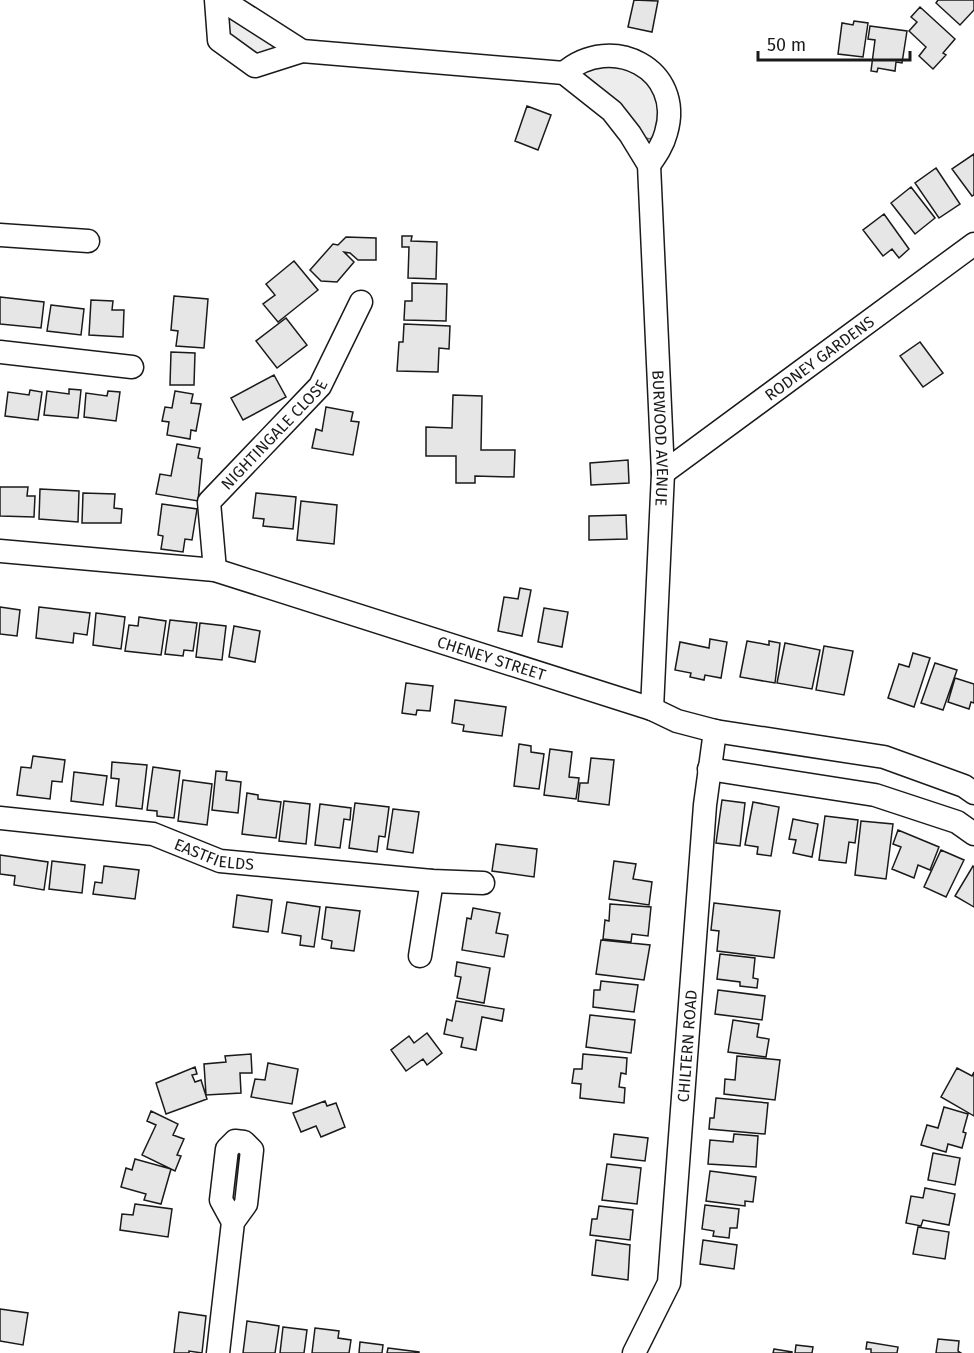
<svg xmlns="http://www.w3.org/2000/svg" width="974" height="1353" viewBox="0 0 974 1353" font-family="'Fira Sans',sans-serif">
  <rect width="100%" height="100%" fill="#fff"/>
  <!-- built -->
  <path fill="#ededed" stroke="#6a6a6a" stroke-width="1.5" d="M224 8 284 49 256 55 226 36Z
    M602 62 637 70 661 99 655 137 649 139 644 137 584 77 585 71Z"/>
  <!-- building -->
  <path fill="#e6e6e6" stroke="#1a1a1a" stroke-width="1.5" d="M634 0 658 1 652 32 628 27Z
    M938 0H974V10L960 25 936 3Z
    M920 7 955 39 943 53 946 55 933 69 919 56 926 47 909 31 917 22 911 17Z
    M854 21 868 23 863 57 838 54 842 23 853 25Z
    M870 26 907 31 902 63 896 62 895 71 878 68 877 72 871 71 875 40 868 39Z
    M527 106 551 115 538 150 515 141Z
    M974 154V195L972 196 952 169Z
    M936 168 960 204 939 218 915 183Z
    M911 187 935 218 915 234 891 203Z
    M884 214 909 249 899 258 892 249 883 256 863 230Z
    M402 236H412L411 241 437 242 436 279 408 278 409 247H402Z
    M346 237 376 238V260H358L350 253 344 252 354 262 337 282 321 281 310 270 333 244 338 245Z
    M294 261 318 290 278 322 263 304 275 295 266 284Z
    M412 283 447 284 446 321 404 320 405 301H412Z
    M174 296 208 299 204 348 176 346 178 331 171 330Z
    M0 297 44 302 41 328 0 324Z
    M91 300 113 301 112 310H124L123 337 89 335Z
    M51 305 84 309 81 335 47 331Z
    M286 318 307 345 277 368 256 341Z
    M404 324 450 326 449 349 439 348 438 372 397 371 399 342H403Z
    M920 342 943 373 923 387 900 356Z
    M171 352 195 353 194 385H170Z
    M274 375 286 397 243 420 231 398Z
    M69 389 81 390 78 418 44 415 47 391 69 394Z
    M30 390 42 392 38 420 5 416 8 392 29 395Z
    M108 391 120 392 116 421 84 417 86 393 107 396Z
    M175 391 193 394 191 403 201 404 196 431 191 430 190 439 167 435 169 422 162 421 165 407 172 408Z
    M453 395 482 396 481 450H515L514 477 475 476V483H456V456H426V427L452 428Z
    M326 407 353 412 351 421 359 422 353 455 312 448 316 429 322 431Z
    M177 444 200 448 198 458 202 459 198 501 156 494 160 474 171 476Z
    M628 460 629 483 591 485 590 463Z
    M0 487H28L27 496H35L34 517 0 516Z
    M40 489 79 491 78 522 39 519Z
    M83 493 115 494 114 508 122 509 121 523H82Z
    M256 493 296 497 293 529 263 526 264 519 253 518Z
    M301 501 337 505 334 544 297 540Z
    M162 504 197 509 192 540 185 539 183 552 161 549 163 536 158 535Z
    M626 515 627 539 589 540V516Z
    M520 588 531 590 522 636 498 631 504 597 518 599Z
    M0 607 20 610 17 636 0 634Z
    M39 607 90 613 87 635 74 633 73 643 36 638Z
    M544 608 568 612 562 647 538 642Z
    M96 613 125 617 121 649 93 645Z
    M139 617 166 621 161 655 125 651 129 625 138 626Z
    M170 620 197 623 193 651 184 650 183 656 165 654Z
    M200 623 226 626 222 660 196 657Z
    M234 626 260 631 255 662 229 657Z
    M710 639 727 642 721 678 705 675 704 680 690 677 691 673 675 670 680 642 709 648Z
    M747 641 769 645V641L780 643 775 683 740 677Z
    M785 643 820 650 812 689 777 683Z
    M824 646 853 651 844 695 816 690Z
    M913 653 930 658 914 707 888 698 899 664 909 667Z
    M935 663 957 670 943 710 921 703Z
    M955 678 974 684V703L971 702 969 709 948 702Z
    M406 683 433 686 430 711 417 710 416 715 402 713Z
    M455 700 506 707 502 736 463 731 464 725 452 723Z
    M519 744 531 746V752L544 754 539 789 514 786Z
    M550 749 572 752 569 777 579 778 576 799 544 795Z
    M33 756 65 760 62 782 52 781 50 799 17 795 21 767 31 768Z
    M591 758 614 760 609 805 578 801 580 783H588Z
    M112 762 147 765 142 809 116 806 119 779 111 778Z
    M153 767 180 771 174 818 157 816V811L147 810Z
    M216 771 227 772 226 780 241 782 238 813 212 810Z
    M74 772 107 776 103 805 71 801Z
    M183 780 212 784 207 825 178 821Z
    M247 793 258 795V799L281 802 276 838 242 834Z
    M722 800 745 803 740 846 716 843Z
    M284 801 310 804 306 844 279 841Z
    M753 802 779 807 771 856 757 854 758 847 745 845Z
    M355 803 389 807 385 837 379 836 377 852 349 848Z
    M320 804 351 808 350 820 344 819 340 848 315 845Z
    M393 809 419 812 413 853 387 849Z
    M825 816 858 820 855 843 849 842 846 863 819 860Z
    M793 819 818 824 812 857 793 853 796 840 789 839Z
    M861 821 893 824 886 879 855 875Z
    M898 830 939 847 930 870 918 865 914 878 892 869 901 847 893 844Z
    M496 844 537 849 534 877 492 871Z
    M941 850 964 860 946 897 924 887Z
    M0 855 48 862 44 890 14 885 15 876 0 874Z
    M52 861 85 865 82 893 49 889Z
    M614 861 636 864 633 879 652 882 649 905 609 899Z
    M104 866 139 870 135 899 93 894 95 882 102 883Z
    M973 866 974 867V907L955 896Z
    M237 895 272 900 268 932 233 927Z
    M287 902 320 907 314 947 300 945 301 936 282 933Z
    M714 903 780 911 774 958 717 951 719 931 711 930Z
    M610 904 651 907 648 936 632 934 631 942 603 939 605 920 609 921Z
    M326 907 360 911 354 951 331 948 332 941 322 939Z
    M473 908 500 913 496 933 508 935 504 957 462 950 467 918 471 919Z
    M601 940 650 945 644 980 596 974Z
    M720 954 755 958 753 978 758 979 757 988 740 986V982L717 979Z
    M457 962 490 968 484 1003 457 998 461 977 455 976Z
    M601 981 638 985 634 1012 593 1007 594 990H600Z
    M718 990 765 996 762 1020 715 1014Z
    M456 1001 504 1009 502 1021 482 1017 476 1050 461 1047 463 1038 444 1034 447 1019 452 1021Z
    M590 1015 635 1020 631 1053 586 1047Z
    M733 1020 759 1024 757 1037 769 1039 766 1057 728 1052Z
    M427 1033 442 1053 427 1065 423 1059 406 1071 391 1050 409 1036 414 1043Z
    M251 1054 252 1073H240L241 1093 206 1095 204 1064 226 1062 225 1056Z
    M583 1054 627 1058 626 1074 621 1073 619 1087 625 1088 624 1103 580 1098 581 1084 572 1083 574 1069H582Z
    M737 1056 780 1060 775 1100 724 1094 725 1079 735 1080Z
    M268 1063 298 1069 292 1104 251 1097 255 1079 265 1080Z
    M195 1067 197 1074 192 1075 195 1082 201 1080 207 1099 166 1114 156 1083Z
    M957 1068 972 1076 974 1072V1116L941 1097Z
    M716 1098 768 1103 765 1134 709 1129 710 1118H714Z
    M325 1101 327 1106 336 1103 345 1127 321 1137 316 1126 301 1132 293 1113Z
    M944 1107 968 1114 963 1132 966 1133 962 1148 948 1144 946 1152 921 1145 927 1125 938 1128Z
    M151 1111 178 1124 173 1135 184 1139 177 1155 181 1156 175 1171 142 1155 156 1125 147 1121Z
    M614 1134 648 1138 645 1161 611 1157Z
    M734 1134 758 1136 756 1167 708 1164 710 1140 733 1142Z
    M933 1153 960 1158 955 1185 928 1180Z
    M135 1159 171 1169 161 1204 144 1200 146 1194 121 1187 126 1168 132 1170Z
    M607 1164 641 1168 637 1204 602 1200Z
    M710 1171 756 1177 753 1202 745 1201V1206L706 1201Z
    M925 1188 955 1194 949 1225 923 1220 921 1226 906 1223 911 1196 923 1198Z
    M135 1204 172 1209 168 1237 120 1230 122 1214 133 1215Z
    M705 1205 739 1209 737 1228H730L729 1238 713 1236 714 1231 702 1229Z
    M599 1206 633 1210 630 1240 590 1235 592 1219H597Z
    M918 1227 949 1232 945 1259 913 1254Z
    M596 1240 630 1245 628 1280 592 1275Z
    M703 1240 737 1245 734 1269 700 1264Z
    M0 1309 28 1313 23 1345 0 1341Z
    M179 1312 206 1316 202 1353 189 1351V1353H174Z
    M247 1321 279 1326 275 1353H243Z
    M283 1327 307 1330 304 1353H280Z
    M315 1328 339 1331 338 1338 351 1340 349 1353H312Z
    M938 1339 959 1341 958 1351 961 1353H936Z
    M360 1342 383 1345 382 1353H359Z
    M867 1342 898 1347 897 1353H871V1349H866Z
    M796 1345 813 1347 812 1353H795Z
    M388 1348 419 1352V1353H387Z
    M774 1349 792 1352V1353H773Z"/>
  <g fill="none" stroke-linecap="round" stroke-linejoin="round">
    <defs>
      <g id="minor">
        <path d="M216 0 219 40 255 66 302 51"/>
        <path id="s1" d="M222 0 302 51 564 73 612 111 630 134 649 165 663 473 652 709"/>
        <path d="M564 73C611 32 685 69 666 133 663 145 656 155 649 165"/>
        <path d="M0 235 88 241"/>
        <path d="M0 352 132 367"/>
        <path id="s2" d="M663 473 974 244"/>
        <path id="s3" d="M0 551 215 570 652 709 677 721 715 731 884 757 964 786 974 793"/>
        <path id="s4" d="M215 570 209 502 320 386 361 302"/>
        <path d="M709 769 875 795 957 822 974 834"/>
        <path id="s5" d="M0 818 153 834 220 861 432 881 483 883"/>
        <path d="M420 956 432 881"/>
        <path d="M218 1353 233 1222 246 1204 252 1150 244 1142 235 1141 227 1149 221 1200 233 1222"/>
        <path id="s6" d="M634 1353 669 1283 705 805 715 731"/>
      </g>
    </defs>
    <!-- minor casing -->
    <use href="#minor" stroke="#1a1a1a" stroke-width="25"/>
    <!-- minor -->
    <use href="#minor" stroke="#fff" stroke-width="22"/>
  </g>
  <g text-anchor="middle" stroke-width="4.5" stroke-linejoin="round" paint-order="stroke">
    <!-- street labels -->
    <g font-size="16" fill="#1a1a1a" stroke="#fff">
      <text dy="6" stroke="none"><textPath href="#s2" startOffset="194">RODNEY GARDENS</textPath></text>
      <text dy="6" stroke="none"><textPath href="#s4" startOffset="162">NIGHTINGALE CLOSE</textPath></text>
      <text dy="6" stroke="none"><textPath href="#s1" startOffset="758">BURWOOD AVENUE</textPath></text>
      <text dy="6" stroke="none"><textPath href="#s3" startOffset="506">CHENEY STREET</textPath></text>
      <text dy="6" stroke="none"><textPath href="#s5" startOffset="219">EASTFIELDS</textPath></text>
      <text dy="6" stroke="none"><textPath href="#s6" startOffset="316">CHILTERN ROAD</textPath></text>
    </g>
  </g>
  <!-- scale -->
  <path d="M758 51v9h152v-9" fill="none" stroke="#1a1a1a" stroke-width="3"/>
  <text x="767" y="51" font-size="18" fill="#1a1a1a" stroke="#ffffff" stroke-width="4.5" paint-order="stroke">50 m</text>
</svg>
